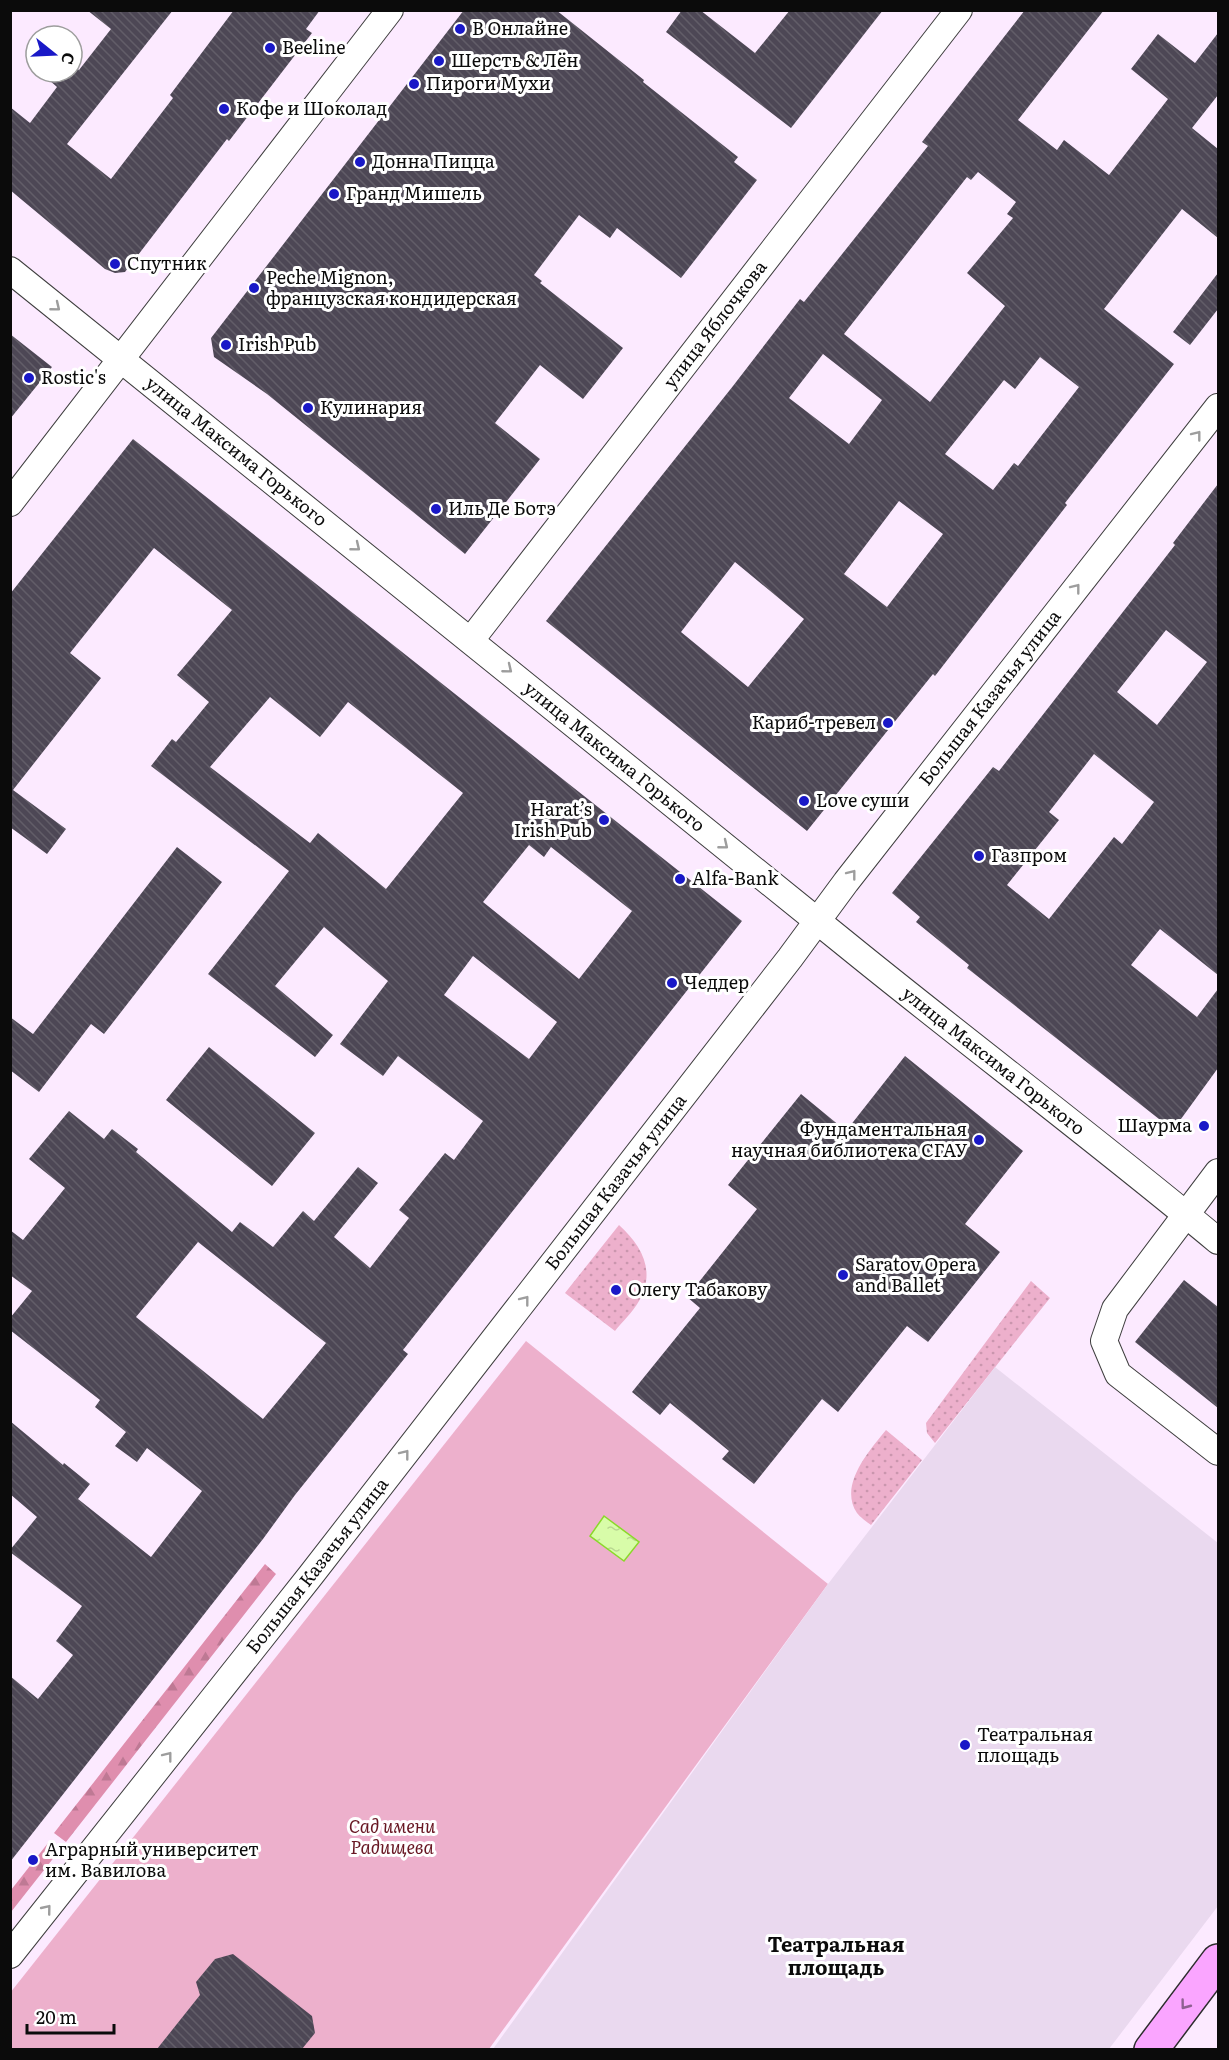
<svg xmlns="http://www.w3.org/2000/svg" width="1229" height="2060" viewBox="0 0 1229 2060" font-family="Literata,serif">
  <defs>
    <pattern id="grass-dots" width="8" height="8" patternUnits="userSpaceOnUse" patternTransform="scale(1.5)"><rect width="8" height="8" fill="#edb0cc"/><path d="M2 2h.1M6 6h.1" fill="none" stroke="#ca96ae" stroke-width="1.8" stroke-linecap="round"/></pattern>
    <pattern id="forest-firs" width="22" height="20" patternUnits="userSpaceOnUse" patternTransform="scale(1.5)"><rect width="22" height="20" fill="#df8eae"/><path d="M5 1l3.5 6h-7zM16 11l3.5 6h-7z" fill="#be7994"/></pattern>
    <pattern id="water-ripples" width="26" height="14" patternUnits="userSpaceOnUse" patternTransform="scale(1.5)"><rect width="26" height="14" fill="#d8fca9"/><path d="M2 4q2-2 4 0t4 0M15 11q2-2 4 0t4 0" fill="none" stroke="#b8d790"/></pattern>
    <pattern id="building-back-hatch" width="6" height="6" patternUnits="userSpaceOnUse" patternTransform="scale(1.5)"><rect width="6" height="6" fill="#4d4755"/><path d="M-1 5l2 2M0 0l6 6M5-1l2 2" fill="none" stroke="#625d68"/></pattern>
  </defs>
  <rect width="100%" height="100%" fill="#fceaff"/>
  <!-- grass -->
  <path fill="url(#grass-dots)" d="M619 1225C642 1246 656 1271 639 1301 633 1312 622 1322 615 1331L565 1293Z
    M1031 1281 1050 1298 935 1443 927 1433 926 1423Z
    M886 1430 922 1460 871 1525C867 1522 860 1517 857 1513 838 1485 870 1450 886 1430Z"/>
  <!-- forest -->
  <path fill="url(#forest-firs)" d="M265 1564 276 1574 66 1842 54 1833Z
    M48 1843 59 1851 11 1912V1890Z"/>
  <!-- park -->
  <path fill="#edb0cc" d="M526 1341 828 1584 489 2049H11L10 1993Z"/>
  <!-- plaza -->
  <path fill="#ead9ef" d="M995 1367 1218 1543V1906L1109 2049H493L828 1584Z"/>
  <!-- water -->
  <path fill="url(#water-ripples)" stroke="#8ad92a" stroke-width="1.5" d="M604 1516 639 1542 624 1561 590 1536Z"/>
  <!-- building -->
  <path fill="url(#building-back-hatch)" fill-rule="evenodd" d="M87 10H173L67 144 111 179 173 98 170 95 234 10H320L306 29 312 33 229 141 227 139 125 272 115 273 105 269 10 190V107L30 123 57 87 40 72H72V64L79 70 111 29Z
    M464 10H556L644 80 643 82 738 157 734 162 757 180 681 278 617 228 610 238 579 215 534 275 542 281 540 283 623 348 583 399 540 365 495 423 540 459 465 554 267 394 214 357 211 338Z
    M682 10H700L755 53 790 10H883L791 128 666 32Z
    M1025 10H1104L1018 120 1057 150 1064 140 1109 175 1168 99 1131 69 1158 34 1195 63 1218 33V95L1192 128 1218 149V238L1182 209 1104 309 1174 364 1065 503 1067 505 935 676 933 674 807 831 546 621 733 386 800 299 804 302 928 146 922 142ZM978 172 1016 202 1007 214 1013 218 967 273 1005 306 930 402 844 334 967 177 971 180ZM823 354 882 400 849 444 789 398ZM1040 357 1079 387 1018 466 1014 463 993 490 945 454 1004 380 1015 389ZM899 501 943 534 887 607 844 574ZM735 562 804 619 748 687 681 632Z
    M1218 273V309L1190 345 1173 332Z
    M10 334 52 367 10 419Z
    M133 439 742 921 403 1350 408 1354 295 1495 263 1539 10 1862V1676L38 1699 73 1655 56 1641 82 1606 10 1552V1550L37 1517 10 1494V1421L63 1465 64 1463 90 1484 78 1499 151 1557 202 1491 147 1448 137 1462 115 1446 126 1432 95 1407 100 1400 10 1330V1318L32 1291 10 1275V1230L23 1240 65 1188 29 1159 69 1111 104 1139 112 1129 138 1149 136 1152 232 1232 240 1222 273 1247 303 1211 314 1221 358 1167 378 1183 334 1237 370 1268 409 1218 399 1210 445 1153 454 1160 483 1121 398 1056 383 1076 340 1044 388 981 324 927 275 986 333 1035 315 1057 208 974 289 871 151 766 172 739 176 742 209 702 177 675 232 610 154 548 70 653 101 678 13 790 66 829 47 854 10 827V594ZM270 697 320 737 348 702 463 793 386 889 318 833 310 843 210 767ZM529 845 544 857 551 847 632 911 579 979 483 902ZM473 956 557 1022 529 1059 444 995ZM198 1242 326 1343 263 1419 136 1317Z
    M1218 484V975L1160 929 1131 965 1197 1017 1218 989V1068L1173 1130 967 968 969 965 916 922 920 917 892 893 993 767 999 771 1175 545 1173 543ZM1166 630 1207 662 1157 725 1117 692ZM1094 754 1154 802 1122 844 1114 837 1049 919 1007 885 1059 820 1049 812Z
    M177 847 222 882 104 1034 91 1024 39 1092 10 1070V1017L33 1034Z
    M209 1047 315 1133 272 1186 166 1100Z
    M905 1056 1023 1151 965 1224 1000 1252 928 1342 907 1326 838 1412 822 1399 754 1484 722 1459 729 1451 670 1403 660 1415 632 1392 700 1308 687 1297 757 1209 728 1185 801 1094 846 1131Z
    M1184 1280 1218 1307V1408L1135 1342Z
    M233 1954 312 2016 315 2033 302 2049H157L200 1995 196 1982 215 1959Z"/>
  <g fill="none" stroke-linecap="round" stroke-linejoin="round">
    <defs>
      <g id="street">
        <path id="s1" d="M10 270C290 494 568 720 847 945 970 1045 1097 1140 1218 1241"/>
        <path d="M10 503 390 10"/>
        <path id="s2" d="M471 640 959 10"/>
        <path d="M1218 1172 1115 1309 1104 1341 1118 1374 1218 1452"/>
        <path id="s3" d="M10 1955 311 1575 790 958 846 882 1218 407"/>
      </g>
      <path id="secondary" d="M1151 2050 1218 1961"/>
    </defs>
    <!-- street casing -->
    <use href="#street" stroke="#3e3e3e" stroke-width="28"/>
    <!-- secondary casing -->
    <use href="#secondary" stroke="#2d2d2d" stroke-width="36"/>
    <!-- street -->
    <use href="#street" stroke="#fff" stroke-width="26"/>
    <!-- secondary -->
    <use href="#secondary" stroke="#faa5ff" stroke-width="33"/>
  </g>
  <!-- one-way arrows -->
  <defs><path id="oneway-chevron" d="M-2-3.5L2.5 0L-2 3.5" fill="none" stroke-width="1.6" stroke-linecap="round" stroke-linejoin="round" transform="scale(1.5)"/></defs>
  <g stroke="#9d9d9d">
    <use href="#oneway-chevron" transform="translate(56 307) rotate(39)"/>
    <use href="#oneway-chevron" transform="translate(1197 435) rotate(-52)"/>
    <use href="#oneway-chevron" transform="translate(356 547) rotate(39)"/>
    <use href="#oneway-chevron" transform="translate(1076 588) rotate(-52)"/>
    <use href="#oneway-chevron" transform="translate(508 669) rotate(39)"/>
    <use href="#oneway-chevron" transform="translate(724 845) rotate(39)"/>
    <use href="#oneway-chevron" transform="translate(852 874) rotate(-52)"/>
    <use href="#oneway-chevron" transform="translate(525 1300) rotate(-52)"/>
    <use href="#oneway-chevron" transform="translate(405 1454) rotate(-52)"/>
    <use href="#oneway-chevron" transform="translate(168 1756) rotate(-52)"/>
    <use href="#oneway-chevron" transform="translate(47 1909) rotate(-51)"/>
  </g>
  <use stroke="#8e6091" href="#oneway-chevron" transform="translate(1185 2005) rotate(127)"/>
  <!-- markers -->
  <g fill="#1918c7" stroke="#fff" stroke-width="2">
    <circle cx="460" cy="29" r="6"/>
    <circle cx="270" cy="48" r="6"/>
    <circle cx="439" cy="61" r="6"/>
    <circle cx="414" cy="84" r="6"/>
    <circle cx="224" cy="109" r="6"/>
    <circle cx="360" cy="162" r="6"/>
    <circle cx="334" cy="194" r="6"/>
    <circle cx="115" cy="264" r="6"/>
    <circle cx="254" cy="288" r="6"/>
    <circle cx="226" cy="345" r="6"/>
    <circle cx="29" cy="378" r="6"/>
    <circle cx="308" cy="408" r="6"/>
    <circle cx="436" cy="509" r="6"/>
    <circle cx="888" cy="723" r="6"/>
    <circle cx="804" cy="801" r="6"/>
    <circle cx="604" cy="820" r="6"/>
    <circle cx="979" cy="856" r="6"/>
    <circle cx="680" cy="879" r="6"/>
    <circle cx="672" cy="983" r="6"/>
    <circle cx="1204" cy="1126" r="6"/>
    <circle cx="979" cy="1140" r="6"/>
    <circle cx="843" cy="1275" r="6"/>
    <circle cx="616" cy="1290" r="6"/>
    <circle cx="965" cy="1745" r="6"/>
    <circle cx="33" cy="1860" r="6"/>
  </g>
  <g text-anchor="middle" stroke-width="6" stroke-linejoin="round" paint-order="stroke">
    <!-- poi labels -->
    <g font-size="18" fill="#0b0b0b" stroke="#fff" text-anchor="start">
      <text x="472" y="35">В Онлайне</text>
      <text x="282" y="54">Beeline</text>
      <text x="451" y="67">Шерсть &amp; Лён</text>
      <text x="426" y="90">Пироги Мухи</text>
      <text x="236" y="115">Кофе и Шоколад</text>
      <text x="372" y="168">Донна Пицца</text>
      <text x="346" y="200">Гранд Мишель</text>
      <text x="127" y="270">Спутник</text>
      <text x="266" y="284">Peche Mignon,<tspan x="266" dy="21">французская кондидерская</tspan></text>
      <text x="238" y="351">Irish Pub</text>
      <text x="41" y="384">Rostic's</text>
      <text x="320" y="414">Кулинария</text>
      <text x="448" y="515">Иль Де Ботэ</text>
      <text x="876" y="729" text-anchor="end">Кариб-тревел</text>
      <text x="816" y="807">Love суши</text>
      <text x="592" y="816" text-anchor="end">Harat’s<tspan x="592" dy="21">Irish Pub</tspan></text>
      <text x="991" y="862">Газпром</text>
      <text x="692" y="885">Alfa-Bank</text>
      <text x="684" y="989">Чеддер</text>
      <text x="1192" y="1132" text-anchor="end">Шаурма</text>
      <text x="967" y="1136" text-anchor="end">Фундаментальная<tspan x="967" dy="21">научная библиотека СГАУ</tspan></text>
      <text x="855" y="1271">Saratov Opera<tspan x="855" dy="21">and Ballet</tspan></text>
      <text x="628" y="1296">Олегу Табакову</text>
      <text x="977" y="1741">Театральная<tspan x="977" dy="21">площадь</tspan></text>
      <text x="45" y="1856">Аграрный университет<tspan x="45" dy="21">им. Вавилова</tspan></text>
    </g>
    <!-- street labels -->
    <g font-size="18" fill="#0b0b0b" stroke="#fff">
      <text dy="6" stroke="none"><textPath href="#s2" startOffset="399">улица Яблочкова</textPath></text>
      <text dy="6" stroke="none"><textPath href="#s1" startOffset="290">улица Максима Горького</textPath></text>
      <text dy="6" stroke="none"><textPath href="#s3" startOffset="1594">Большая Казачья улица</textPath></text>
      <text dy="6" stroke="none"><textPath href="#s1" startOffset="776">улица Максима Горького</textPath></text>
      <text dy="6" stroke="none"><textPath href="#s1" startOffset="1262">улица Максима Горького</textPath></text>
      <text dy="6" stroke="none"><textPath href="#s3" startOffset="982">Большая Казачья улица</textPath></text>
      <text dy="6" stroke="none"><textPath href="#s3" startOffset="496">Большая Казачья улица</textPath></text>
    </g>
    <!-- park labels -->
    <g font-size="18" font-style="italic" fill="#681723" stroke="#fff">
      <text x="392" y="1833">Сад имени<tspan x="392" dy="21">Радищева</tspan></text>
    </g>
    <!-- neighbourhood labels -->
    <g font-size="20" font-weight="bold" fill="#0b0b0b" stroke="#fff">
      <text x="836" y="1952">Театральная<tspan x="836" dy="23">площадь</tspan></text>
    </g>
  </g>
  <!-- border -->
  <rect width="1229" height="2060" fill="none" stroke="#0b0b0b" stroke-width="24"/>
  <!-- north arrow -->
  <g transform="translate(54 54) rotate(108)"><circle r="28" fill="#ffffff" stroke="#9d9d9d" stroke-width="1.5"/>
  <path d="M0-4.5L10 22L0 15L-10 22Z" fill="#1918c7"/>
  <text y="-9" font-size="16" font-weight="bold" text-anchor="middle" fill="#0b0b0b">С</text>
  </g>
  <!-- scale -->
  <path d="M27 2024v9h87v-9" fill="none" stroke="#0b0b0b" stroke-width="3"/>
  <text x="36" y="2024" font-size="18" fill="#0b0b0b" stroke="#ffffff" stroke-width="4.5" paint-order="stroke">20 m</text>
</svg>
